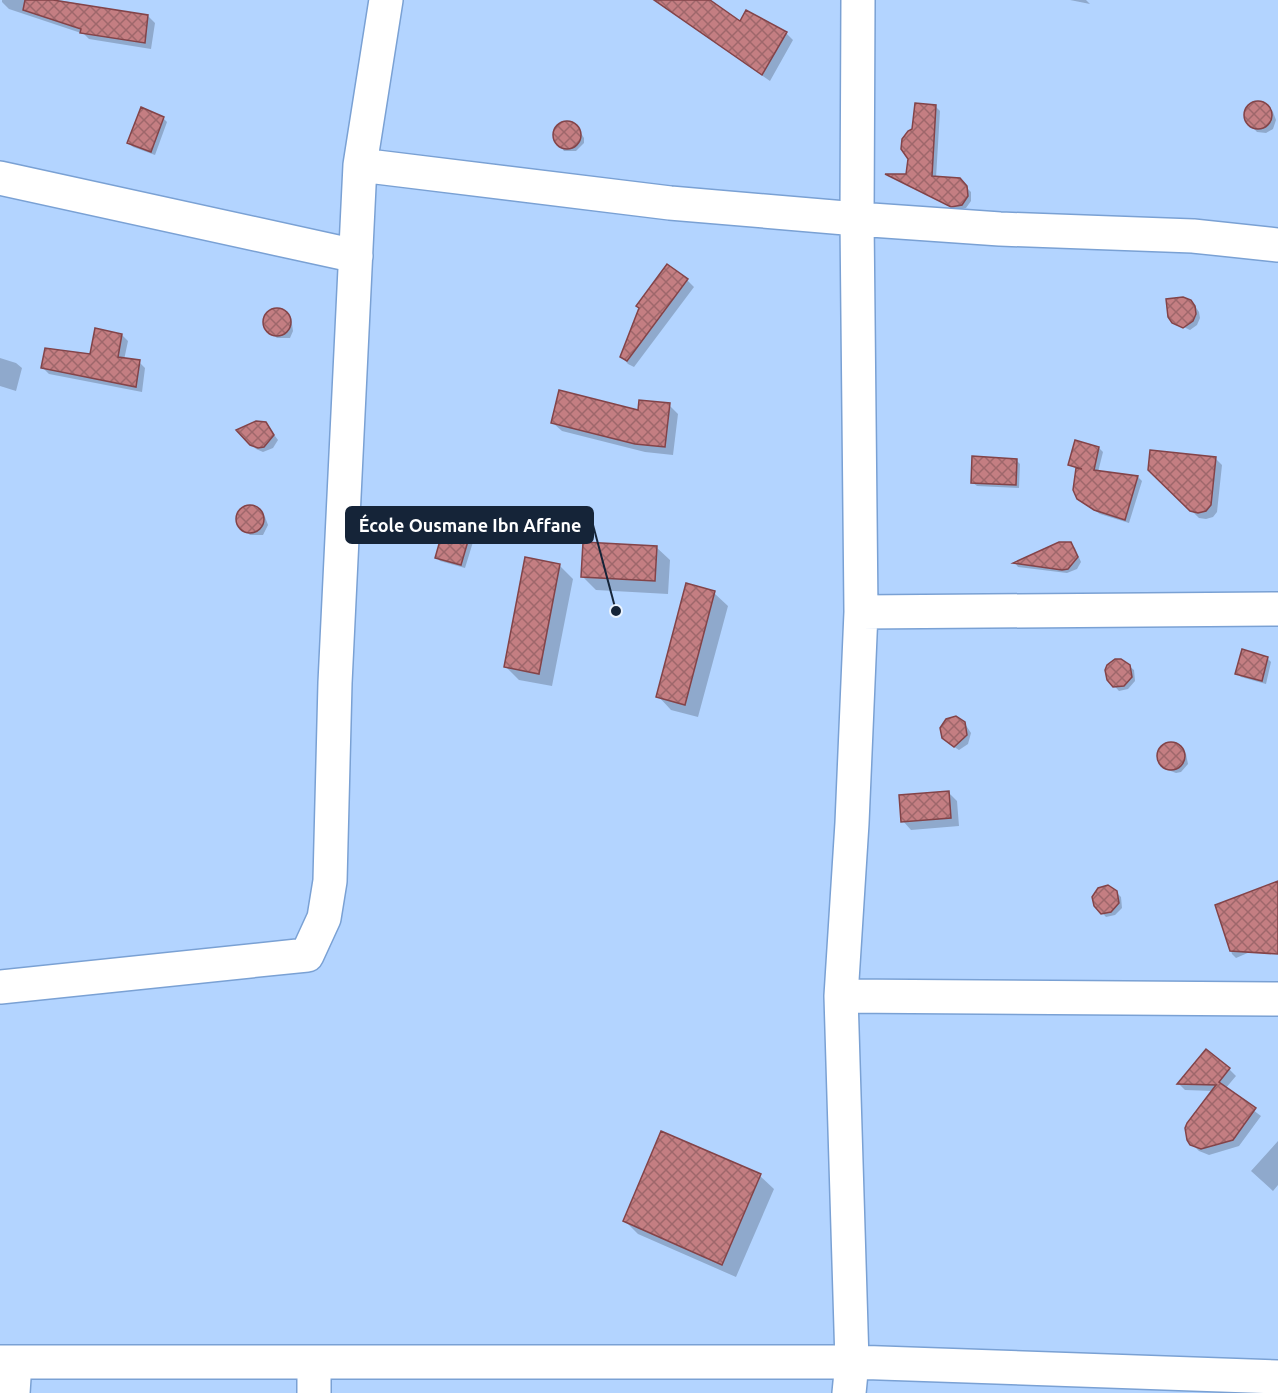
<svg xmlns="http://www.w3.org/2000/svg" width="1278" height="1393" viewBox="0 0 1278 1393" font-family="Ubuntu,sans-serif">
  <defs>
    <pattern id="building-cross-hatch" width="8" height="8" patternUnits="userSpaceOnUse" patternTransform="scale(1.5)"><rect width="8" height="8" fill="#c47e82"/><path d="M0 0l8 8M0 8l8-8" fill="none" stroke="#9e676b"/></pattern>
  </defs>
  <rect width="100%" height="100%" fill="#b3d4ff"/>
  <!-- shadow -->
  <path fill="#0003" d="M2 0H58L148 16 155 23 151 49 89 39 84 34 9 9 2 2Z
    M658 0H707L740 23 786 33 793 40 770 81 665 8Z
    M1070 0H1086L1090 4Z
    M1260 103 1273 112 1276 120 1273 129 1266 133 1257 132 1246 120V111L1252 104Z
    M936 107 940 111 936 178 959 180 971 192V201L966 208 957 210 888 175H908Z
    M163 118 167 122 155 155 133 147 129 143Z
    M568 123 576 125 584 138V143L576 151H564L554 138V133L559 125Z
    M687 280 694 287 634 367 628 364 622 357Z
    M1195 306 1199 312 1200 318 1197 325 1190 330 1173 322Z
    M279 310 287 313 291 317 293 331 290 338H277L265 327V320L270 312Z
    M122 335 128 341 124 360 139 362 145 368 142 392 49 374 43 368 92 356Z
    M0 358 16 363 22 368 16 391 0 386Z
    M669 405 678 414 673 455 645 452 562 431 553 423 639 412Z
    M266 424 278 440 273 448 263 452 256 449 239 431Z
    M1099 448 1103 452 1098 472 1138 477 1142 481 1129 523 1100 514 1083 503 1078 470 1070 465Z
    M1215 458 1222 465 1217 512 1213 517 1206 519 1199 518 1150 470Z
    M1016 460 1020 464 1019 488 977 486 972 482Z
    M244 507H252L265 517 268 525 263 535H250L238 524 237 517Z
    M473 525 477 529 465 568 440 561 436 557Z
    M1059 544H1070L1075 548 1081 562 1077 569 1067 573 1018 567 1015 563Z
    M656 547 670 560 668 594 596 590 583 577Z
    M560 566 573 579 552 686 519 680 505 666Z
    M714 593 728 606 698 717 671 710 658 696Z
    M1267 658 1271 662 1266 684 1241 677 1237 673Z
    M1129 666 1134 670 1135 681 1128 689 1119 691 1108 679Z
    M965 724 971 733 968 744 959 750 951 745Z
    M1173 744 1186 754 1188 764 1181 772 1176 773 1168 770 1158 756 1164 746Z
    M948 792 957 801 959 826 911 830 903 821Z
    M1278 882V940L1236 958 1232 954 1217 906Z
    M1116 892 1121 897 1122 908 1115 915 1106 917 1096 906Z
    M1229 1069 1236 1076 1225 1089 1261 1116 1239 1146 1209 1155 1199 1151 1192 1144 1213 1091 1185 1090 1179 1084Z
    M1278 1141V1185L1273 1191 1251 1171Z
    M760 1176 774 1189 736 1277 638 1234 625 1221Z"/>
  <!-- building -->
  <path fill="url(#building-cross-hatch)" stroke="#834449" stroke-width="1.5" d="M25 0H53L148 15 145 43 80 33 81 29 23 10Z
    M654 0H710L740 21 746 10 787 32 762 75Z
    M1244 115a14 14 0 1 1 28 0a14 14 0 1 1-28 0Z
    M915 103 936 105 932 176 960 178 967 186 968 196 962 205 951 207 885 174H906L908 159 901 149 902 139 908 131 912 129Z
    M141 107 164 117 151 152 127 143Z
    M553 135a14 14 0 1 1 28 0a14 14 0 1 1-28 0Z
    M667 264 688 279 627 361 620 357 639 308 636 306Z
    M1183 297 1191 300 1195 306 1196 314 1193 321 1183 328 1172 323 1168 317 1166 299Z
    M263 322a14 14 0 1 1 28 0a14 14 0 1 1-28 0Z
    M95 328 122 334 118 357 140 360 136 387 41 368 45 348 90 354Z
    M559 390 638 410 639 400 670 403 665 447 635 444 551 423Z
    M256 421 266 422 274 435 264 447 258 448 250 445 236 430Z
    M1075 440 1099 447 1094 470 1138 476 1125 520 1094 510 1077 499 1073 490 1076 468 1082 469 1068 465Z
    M1150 450 1216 457 1211 505 1206 511 1198 513 1190 511 1148 470Z
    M972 456 1017 459 1016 485 971 483Z
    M236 519a14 14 0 1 1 28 0a14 14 0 1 1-28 0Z
    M447 516 473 524 461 565 435 558Z
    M583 542 657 546 655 581 581 577Z
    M1059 542H1071L1078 557 1068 569 1062 570 1013 563Z
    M525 557 560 564 539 674 504 667Z
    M686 583 715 591 685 705 656 697Z
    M1242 649 1268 657 1262 681 1235 674Z
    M1115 659H1121L1130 665 1132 677 1124 686 1113 687 1107 680 1105 670 1107 665Z
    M956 716 965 722 967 735 954 747 942 738 940 728 946 719Z
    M1157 756a14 14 0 1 1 28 0a14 14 0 1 1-28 0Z
    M949 791 951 818 901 822 899 795Z
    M1278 881V954L1230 951 1215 905Z
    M1108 885 1117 891 1119 903 1111 912 1101 914 1094 906 1092 897 1098 888Z
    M1206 1049 1230 1068 1219 1082 1256 1108 1233 1140 1201 1149 1190 1145 1187 1140 1185 1128 1187 1123 1216 1085 1177 1084Z
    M661 1131 761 1174 722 1265 623 1221Z"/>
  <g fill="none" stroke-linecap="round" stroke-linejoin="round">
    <defs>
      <path id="street" d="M360 165 670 203 857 219 1000 229 1193 236 1278 245
        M0 178 356 256
        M861 612 1278 609
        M0 987 307 955 324 918 330 881 335 683 360 165 386 0
        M841 996 1278 999
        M0 1362H852L1278 1377
        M13 1393 15 1362
        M314 1393V1363
        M849 1393 852 1362 841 996 852 823 861 612 857 219 858 0"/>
    </defs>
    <!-- street casing -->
    <use href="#street" stroke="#7aa1d4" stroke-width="36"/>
    <!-- street -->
    <use href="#street" stroke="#fff" stroke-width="33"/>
  </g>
  <!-- callouts -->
  <path fill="none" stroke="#152438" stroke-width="2" d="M616 611L593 525"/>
  <circle fill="#152438" stroke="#eaf3fe" stroke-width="2" cx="616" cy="611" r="6"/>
  <rect fill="#152438" stroke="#152438" stroke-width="2" x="346" y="507" width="247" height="36" rx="6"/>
  <g font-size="18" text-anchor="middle" font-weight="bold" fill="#fff">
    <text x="470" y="532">École Ousmane Ibn Affane</text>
  </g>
</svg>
